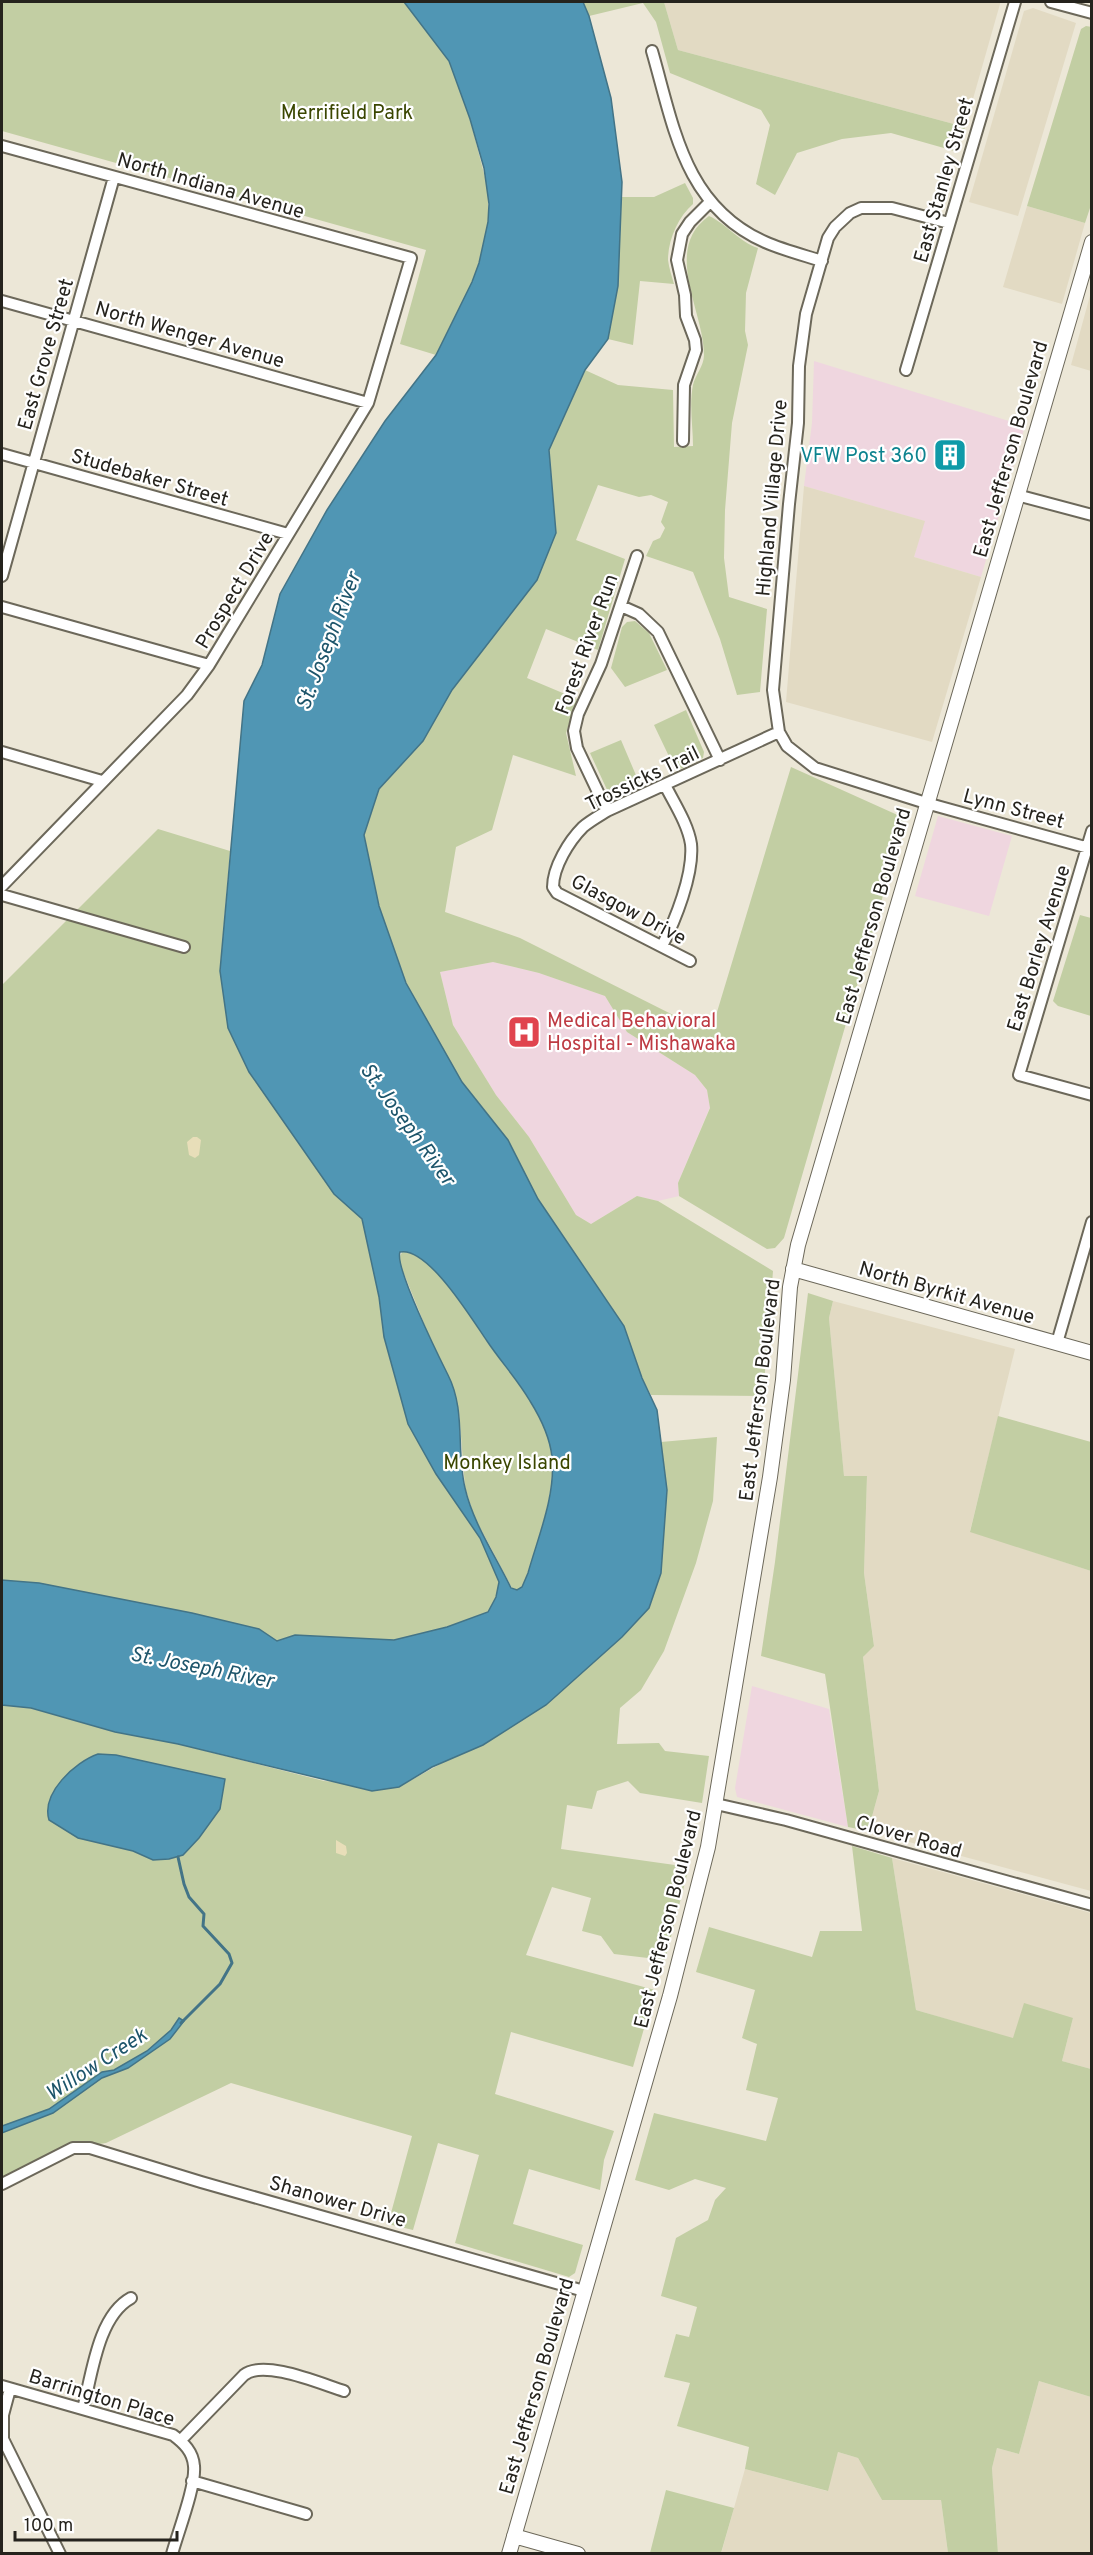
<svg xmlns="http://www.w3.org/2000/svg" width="1093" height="2555" viewBox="0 0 1093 2555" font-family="Overpass,sans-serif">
  <rect width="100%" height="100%" fill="#ece7d7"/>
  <!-- commercial -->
  <path fill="#efd6df" d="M814 361 1025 426 981 577 914 557 924 521 804 486 812 423Z
    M938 816 1012 836 989 916 915 896Z
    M493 962 539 973 605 996 627 1032 695 1075 707 1090 710 1107 678 1183 679 1196 658 1201 637 1196 591 1224 576 1215 529 1137 496 1095 453 1025 440 972Z
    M752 1686 829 1709 848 1827 737 1797 735 1788Z"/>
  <!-- built -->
  <path fill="#e2dac3" d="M664 2H1000V4L965 127 678 50Z
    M1033 8 1076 23 1018 216 969 202 1024 11Z
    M1027 206 1085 223 1062 304 1003 287Z
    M1091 292 1092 371H1091L1071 365Z
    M804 486 925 521 914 557 981 577 932 742 786 702Z
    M833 1301 1015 1349 970 1531 1091 1571V1891L868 1831 879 1791 863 1657 874 1645 864 1573 867 1477H844L829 1318Z
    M892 1858 1091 1913V2069L1062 2061 1073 2018 1014 2039 916 2010Z
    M1039 2381 1091 2397V2553H998L992 2468 997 2448 1019 2454Z
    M838 2452 858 2458 882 2500H941L948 2553 721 2554 745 2469 827 2491Z"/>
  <!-- green -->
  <path fill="#c2cea3" d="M2 2H404L449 61 470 119 488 189V222L479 263 472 282 436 355 400 344 426 250 2 131Z
    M583 2H664L678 50 965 127 958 152 891 133 842 139 797 153 775 195 756 184 770 125 761 110 670 73 656 22 643 3 589 16Z
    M1086 26 1092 27V202L1085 223 1027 206 1081 29Z
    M685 183 693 198V204C678 217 668 240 668 260 669 268 672 277 674 284L640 281 633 345 608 339 618 286 621 197H654Z
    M709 216C727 224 739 242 758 248L746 293 745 331 748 345 732 423 725 510 724 558 729 597 767 609 760 692 737 695 720 639 693 572 646 556 653 541 660 538 665 528 661 522 668 502 651 495 639 497 598 485 576 540 625 559 598 650 546 629 527 678 577 699 566 733 576 776 513 755 492 830 456 847 445 912 520 938 703 1030 714 1022 791 767 902 817 904 823 784 1238 775 1248 767 1249 679 1196 678 1183 710 1108 707 1090 695 1075 627 1032 605 996 539 973 493 962 440 972 453 1025 496 1095 529 1137 576 1215 591 1224 637 1196 658 1201 773 1271 763 1396 651 1395 642 1378 624 1326 538 1199 508 1140 462 1082 406 983 379 906 364 835 379 789 423 741 452 690 556 533 549 450 585 370 618 385 673 390 674 447 693 446C693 427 689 404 693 385 695 375 704 366 704 355 704 311 662 249 709 216Z
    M635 621 649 633 667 670 625 687 611 668 622 627 627 622Z
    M686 710 704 752 703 758 676 771 654 725Z
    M621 740 641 787 617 798 609 794 590 753Z
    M158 829 230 851 220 971 228 1028 249 1072 334 1194 362 1219 379 1297 384 1337 408 1424 436 1474 480 1538 499 1582 496 1597 488 1612 447 1627 394 1640 295 1635 277 1641 270 1637 39 1583 2 1580V985Z
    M1080 915 1091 918V1016L1058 1006 1053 1001Z
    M403 1251C436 1256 470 1317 488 1343 512 1377 548 1413 552 1457 555 1496 538 1537 528 1573L522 1587 517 1590 512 1588 474 1516 465 1487 459 1411 449 1377 438 1358 398 1259Z
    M808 1293 833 1301 829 1318 844 1476H867L864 1573 874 1646 863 1657 879 1791 868 1831 848 1827 825 1674 761 1656 775 1562Z
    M998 1416 1091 1442V1571L970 1532Z
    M717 1437 713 1501 696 1563 664 1651 641 1690 620 1708 617 1744 659 1743 665 1751 709 1756 702 1803 640 1793 628 1781 597 1791 592 1809 567 1805 561 1849 689 1867 665 1960 614 1954 601 1936 582 1931 591 1898 552 1887 526 1955 655 1990 633 2067 511 2032 495 2094 614 2131 604 2160 600 2190 529 2169 513 2224 583 2245 575 2273 569 2277 455 2243 479 2155 438 2143 413 2230 388 2224 412 2136 231 2083 106 2143 73 2148 2 2183V1705L31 1708 115 1732 178 1744 324 1781 399 1787 546 1705 622 1637 661 1573 667 1490 661 1442Z
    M852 1846 892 1858 916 2010 1013 2038 1024 2003 1073 2018 1062 2061 1091 2069V2397L1039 2381 1019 2454 997 2448 992 2468 998 2553H948L941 2500H882L858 2458 838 2452 828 2491 745 2469 749 2447 677 2426 690 2383 664 2377 676 2334 689 2337 697 2307 661 2296 676 2238 708 2220 715 2200 726 2188 695 2179 669 2190 635 2180 654 2113 766 2141 778 2098 746 2090 757 2044 742 2038 755 1990 696 1972 709 1927 812 1957 820 1931H862Z
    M666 2490 734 2508 721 2553H650Z"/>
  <!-- sand -->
  <path fill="#e8deb9" d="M193 1137H197L201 1140 199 1155 195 1158 189 1155 187 1142Z
    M336 1840 346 1846 347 1853 345 1856 336 1853Z"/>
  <!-- water -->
  <path fill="#5096b4" stroke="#437487" stroke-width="1.5" fill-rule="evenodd" d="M404 2H583L589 16 611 98 622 182 618 286 608 339 585 370 549 450 556 533 537 580 452 690 423 741 379 789 364 835 379 906 406 983 462 1082 508 1140 538 1199 624 1326 642 1378 657 1410 667 1490 661 1573 649 1608 622 1637 546 1705 483 1745 432 1767 399 1787 372 1791 178 1744 115 1732 31 1708 2 1705V1580L39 1583 192 1613 259 1629 277 1641 295 1635 394 1640 447 1627 488 1612 496 1597 499 1582 480 1538 436 1474 408 1424 384 1337 379 1297 362 1219 334 1194 249 1072 228 1028 220 971 244 701 262 665 280 594 327 510 385 421 436 355 472 282 479 263 488 222 489 204 484 168 470 119 449 61ZM400 1252C428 1246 473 1321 487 1341 501 1362 518 1380 530 1401 540 1417 550 1438 552 1457 556 1495 538 1537 528 1573L522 1587 517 1590 511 1588C495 1555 473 1523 465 1488 456 1450 466 1410 448 1375 439 1357 394 1266 400 1252Z
    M98 1754 116 1755 225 1779 220 1809 199 1838 183 1855 169 1859 153 1860 133 1851 78 1838 49 1820C41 1793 75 1762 98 1754Z
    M179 2018 184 2021 170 2039 128 2068 102 2078 53 2113 2 2133V2126L49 2109 102 2072 114 2070 147 2051 171 2030Z"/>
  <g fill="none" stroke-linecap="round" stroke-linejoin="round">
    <!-- stream -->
    <path stroke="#437487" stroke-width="3" d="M178 1857 184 1884 189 1897 204 1914 203 1926 229 1954 232 1963 220 1984 181 2023"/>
    <defs>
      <path id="minor" d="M1051 2 1092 13
        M652 51C674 127 684 206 765 242 783 250 803 255 822 261
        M2 146 411 258 368 403 209 665 187 695 2 886
        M949 223 892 208H861L850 213 835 227 828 238 806 314 799 366 798 423 789 504 773 690 779 732 787 746 815 768 926 803 1092 849
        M2 301 368 403
        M906 370 1015 2
        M683 441 684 385 696 350 695 340 686 316 685 295 677 260 682 234 690 222 710 202
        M2 454 288 534
        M1017 495 1092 515
        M2 576 114 177
        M621 606 639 614 658 632 720 760
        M2 607 209 665
        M2 752 102 781
        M607 811 577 748 574 731 578 714 601 664 637 556
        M1092 831 1019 1075 1092 1095
        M2 895 184 947
        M662 946C675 921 694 874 691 844 688 824 674 803 665 785
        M690 961 557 893 553 887C553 867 569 841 583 827 590 821 599 816 607 811L779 732
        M1057 1343 1092 1222
        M716 1804 786 1820 1092 1905
        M2 2184 73 2148H90L201 2182 584 2291
        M2 2386 173 2435C184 2443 193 2452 194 2466 196 2486 178 2532 172 2554
        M10 2389 3 2415V2439L60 2554
        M83 2409C92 2374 98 2316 131 2298
        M181 2440 244 2375C264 2359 321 2384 344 2391
        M192 2481 306 2514"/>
      <path id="tertiary" d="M793 1269 1092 1353
        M514 2536 578 2554
        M509 2554 670 1996 708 1847 770 1477 783 1380 790 1287 798 1245 1092 242"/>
    </defs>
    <!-- minor casing -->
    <use href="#minor" stroke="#6c685a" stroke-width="14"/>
    <!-- tertiary casing -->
    <use href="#tertiary" stroke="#6c685a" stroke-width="16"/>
    <!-- minor -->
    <use href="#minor" stroke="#fff" stroke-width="10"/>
    <!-- tertiary -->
    <use href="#tertiary" stroke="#fff" stroke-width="14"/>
  </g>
  <!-- icons -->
  <defs>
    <symbol id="building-square" viewBox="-11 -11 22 22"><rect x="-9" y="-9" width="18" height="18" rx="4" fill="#0f9aa8" stroke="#fff"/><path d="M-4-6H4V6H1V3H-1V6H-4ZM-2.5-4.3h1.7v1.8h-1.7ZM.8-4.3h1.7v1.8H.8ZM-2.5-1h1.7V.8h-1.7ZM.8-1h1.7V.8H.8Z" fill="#fff"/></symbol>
    <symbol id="hospital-square" viewBox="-11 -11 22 22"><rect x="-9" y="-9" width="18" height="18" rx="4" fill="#e0444e" stroke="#fff"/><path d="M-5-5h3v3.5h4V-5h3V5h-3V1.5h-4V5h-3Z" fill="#fff"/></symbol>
  </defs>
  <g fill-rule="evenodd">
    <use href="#building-square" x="931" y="436" width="38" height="38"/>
    <use href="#hospital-square" x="505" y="1013" width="38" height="38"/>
  </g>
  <g text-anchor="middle" stroke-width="4.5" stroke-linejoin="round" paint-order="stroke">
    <!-- park labels -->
    <g font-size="20" fill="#3a4600" stroke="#fff">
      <text x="347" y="119">Merrifield Park</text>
      <text x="507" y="1469">Monkey Island</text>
    </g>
    <!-- street labels -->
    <g font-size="20" fill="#25231d" stroke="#fff">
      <text transform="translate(943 180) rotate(-74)" y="7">East Stanley Street</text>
      <text transform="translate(211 185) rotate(16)" y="7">North Indiana Avenue</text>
      <text transform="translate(190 334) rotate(16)" y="7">North Wenger Avenue</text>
      <text transform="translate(45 354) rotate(-74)" y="7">East Grove Street</text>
      <text transform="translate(1010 449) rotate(-74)" y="7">East Jefferson Boulevard</text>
      <text transform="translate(150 477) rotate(16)" y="7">Studebaker Street</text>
      <text transform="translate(771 498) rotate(-85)" y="7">Highland Village Drive</text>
      <text transform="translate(234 590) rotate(-59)" y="7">Prospect Drive</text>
      <text transform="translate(586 644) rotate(-70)" y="7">Forest River Run</text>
      <text transform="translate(642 778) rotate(-26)" y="7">Trossicks Trail</text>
      <text transform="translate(1014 808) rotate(15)" y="7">Lynn Street</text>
      <text transform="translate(629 909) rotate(28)" y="7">Glasgow Drive</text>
      <text transform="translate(873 916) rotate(-74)" y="7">East Jefferson Boulevard</text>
      <text transform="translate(1038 948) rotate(-73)" y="7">East Borley Avenue</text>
      <text transform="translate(947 1292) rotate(16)" y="7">North Byrkit Avenue</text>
      <text transform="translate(759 1390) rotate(-83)" y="7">East Jefferson Boulevard</text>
      <text transform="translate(909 1836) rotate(16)" y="7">Clover Road</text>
      <text transform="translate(667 1919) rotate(-76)" y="7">East Jefferson Boulevard</text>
      <text transform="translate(338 2201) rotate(16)" y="7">Shanower Drive</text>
      <text transform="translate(536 2386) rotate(-74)" y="7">East Jefferson Boulevard</text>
      <text transform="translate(102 2397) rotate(17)" y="7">Barrington Place</text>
    </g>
    <!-- culture labels -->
    <g font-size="20" fill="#0d838f" stroke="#fff" text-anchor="end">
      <text x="927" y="462">VFW Post 360</text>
    </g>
    <!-- health labels -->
    <g font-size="20" fill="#be3a42" stroke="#fff" text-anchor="start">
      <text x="547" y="1027">Medical Behavioral<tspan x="547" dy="23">Hospital - Mishawaka</tspan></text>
    </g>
    <!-- water labels -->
    <g font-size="21" font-style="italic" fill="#1d556b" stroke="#fff">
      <text transform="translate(328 641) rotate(-69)" y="7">St. Joseph River</text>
      <text transform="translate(408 1124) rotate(54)" y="7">St. Joseph River</text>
      <text transform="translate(202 1667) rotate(11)" y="7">St. Joseph River</text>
      <text transform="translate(96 2064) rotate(-33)" y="7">Willow Creek</text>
    </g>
  </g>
  <!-- border -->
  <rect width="1093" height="2555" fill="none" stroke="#25231d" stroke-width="6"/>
  <!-- scale -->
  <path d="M15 2531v9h162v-9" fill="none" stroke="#25231d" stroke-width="3"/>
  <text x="24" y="2531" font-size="18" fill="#25231d" stroke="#ffffff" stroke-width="4.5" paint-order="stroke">100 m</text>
</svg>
